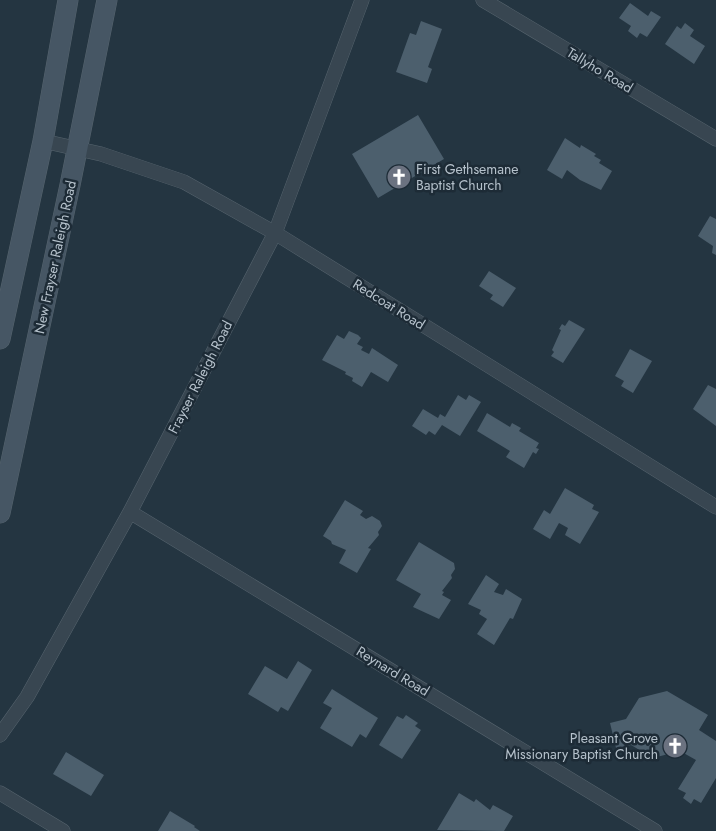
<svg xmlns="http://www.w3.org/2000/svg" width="716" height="831" viewBox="0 0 716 831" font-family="Jost,sans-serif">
  <rect width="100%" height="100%" fill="#243541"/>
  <!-- building -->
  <path fill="#4c5f6d" d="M630 3 648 16 651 11 661 17 647 37 640 33 637 38 628 31 631 26 619 18Z
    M421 21 442 29 428 67 432 69 427 83 396 72 410 33 416 35Z
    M685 23 694 30 690 36 705 46 694 64 665 44 677 26 681 29Z
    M418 115 444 159 378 198 352 154Z
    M565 138 580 148 581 145 596 154 594 156 601 160 599 163 612 171 601 190 580 180 567 170 562 179 547 170Z
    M710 216 716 219V255L712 253 713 246 698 236Z
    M489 271 516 288 503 307 490 299 493 295 479 286Z
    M569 320 585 329 563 363 551 356 554 352 552 350 561 330 559 329 562 324 565 326Z
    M349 331 358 335 361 338 357 344 363 347 361 350 369 354 372 348 398 365 388 382 371 372 362 387 352 381 353 378 345 374 346 372 322 360 337 335 344 339Z
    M630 349 652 361 633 393 621 386 624 381 615 376Z
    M708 385 716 389V426L693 409Z
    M458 395 466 400 469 395 481 402 460 436 442 425 435 435 429 431 426 435 412 426 423 409 438 418 440 414 445 417Z
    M487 413 510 427 512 423 521 428 519 431 539 443 536 448 539 449 536 454 533 452 524 468 506 457 510 451 477 431Z
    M565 488 594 505 592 509 599 512 580 544 565 535 568 528 559 523 550 539 533 529 544 510 550 514Z
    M345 500 363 511 360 515 366 519 372 516 380 521 382 526 378 532 379 535 368 548 371 549 357 573 339 563 346 550 332 544 331 541 323 536Z
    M419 542 454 563 455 569 451 575 452 578 442 591 444 592 442 595 451 600 439 619 413 607 421 594 396 580Z
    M486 575 499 584 494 592 503 595 506 589 522 599 513 619 510 618 494 645 477 634 487 619 479 614 481 610 468 604Z
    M298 661 312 670 288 711 281 707 278 712 248 694 265 666 287 679Z
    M332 689 378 718 366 738 360 734 352 747 320 728 332 708 323 703Z
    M667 691 708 715 699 730 716 741V778L701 803 694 799 691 804 683 798 686 793 678 789 696 760 680 751 653 758 631 745 616 748 610 723 626 719 639 698Z
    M406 715 418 723 415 726 421 730 402 759 379 745 397 716 403 719Z
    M66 752 104 775 91 796 53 774Z
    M459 793 474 802 476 799 490 810 493 805 513 816 504 831 437 830Z
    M170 811 195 826 194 827 200 831H158Z"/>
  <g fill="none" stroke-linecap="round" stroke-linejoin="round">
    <defs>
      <path id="street" d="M483 0 716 139
        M43 141 101 154 184 182 275 233 716 507
        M130 512 655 831
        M0 735 27 697 130 512 275 233 362 0
        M0 793 63 831"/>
      <path id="secondary" d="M0 339 43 141 68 0
        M0 513 70 185 107 0"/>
    </defs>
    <!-- street casing -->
    <use href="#street" stroke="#56646e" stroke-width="15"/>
    <!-- secondary casing -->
    <use href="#secondary" stroke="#56646e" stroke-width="21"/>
    <!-- street -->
    <use href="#street" stroke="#384651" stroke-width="14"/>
    <!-- secondary -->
    <use href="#secondary" stroke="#465664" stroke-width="20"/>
  </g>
  <!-- icons -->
  <defs>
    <symbol id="church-disc" viewBox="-11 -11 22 22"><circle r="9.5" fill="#6b7280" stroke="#1d2b36"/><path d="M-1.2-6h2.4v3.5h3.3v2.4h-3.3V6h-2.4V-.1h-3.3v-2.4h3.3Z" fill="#fff"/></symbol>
  </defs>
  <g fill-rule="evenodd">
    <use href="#church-disc" x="385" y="163" width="28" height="28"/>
    <use href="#church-disc" x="661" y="732" width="28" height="28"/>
  </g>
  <g text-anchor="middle" stroke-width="5" stroke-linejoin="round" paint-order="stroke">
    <!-- street labels -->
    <g font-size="14" fill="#b5c1cb" stroke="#1d2b36">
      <text transform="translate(600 70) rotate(31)" y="5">Tallyho Road</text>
      <text transform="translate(55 257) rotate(-78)" y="5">New Frayser Raleigh Road</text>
      <text transform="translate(389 304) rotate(32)" y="5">Redcoat Road</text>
      <text transform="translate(200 377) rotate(-63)" y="5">Frayser Raleigh Road</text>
      <text transform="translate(393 671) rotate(31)" y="5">Reynard Road</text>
    </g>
    <!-- poi labels -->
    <g font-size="14" fill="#b5c1cb" stroke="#1d2b36" text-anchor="start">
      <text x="416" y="174">First Gethsemane<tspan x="416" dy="16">Baptist Church</tspan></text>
      <text x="658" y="743" text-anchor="end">Pleasant Grove<tspan x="658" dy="16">Missionary Baptist Church</tspan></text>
    </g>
  </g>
</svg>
